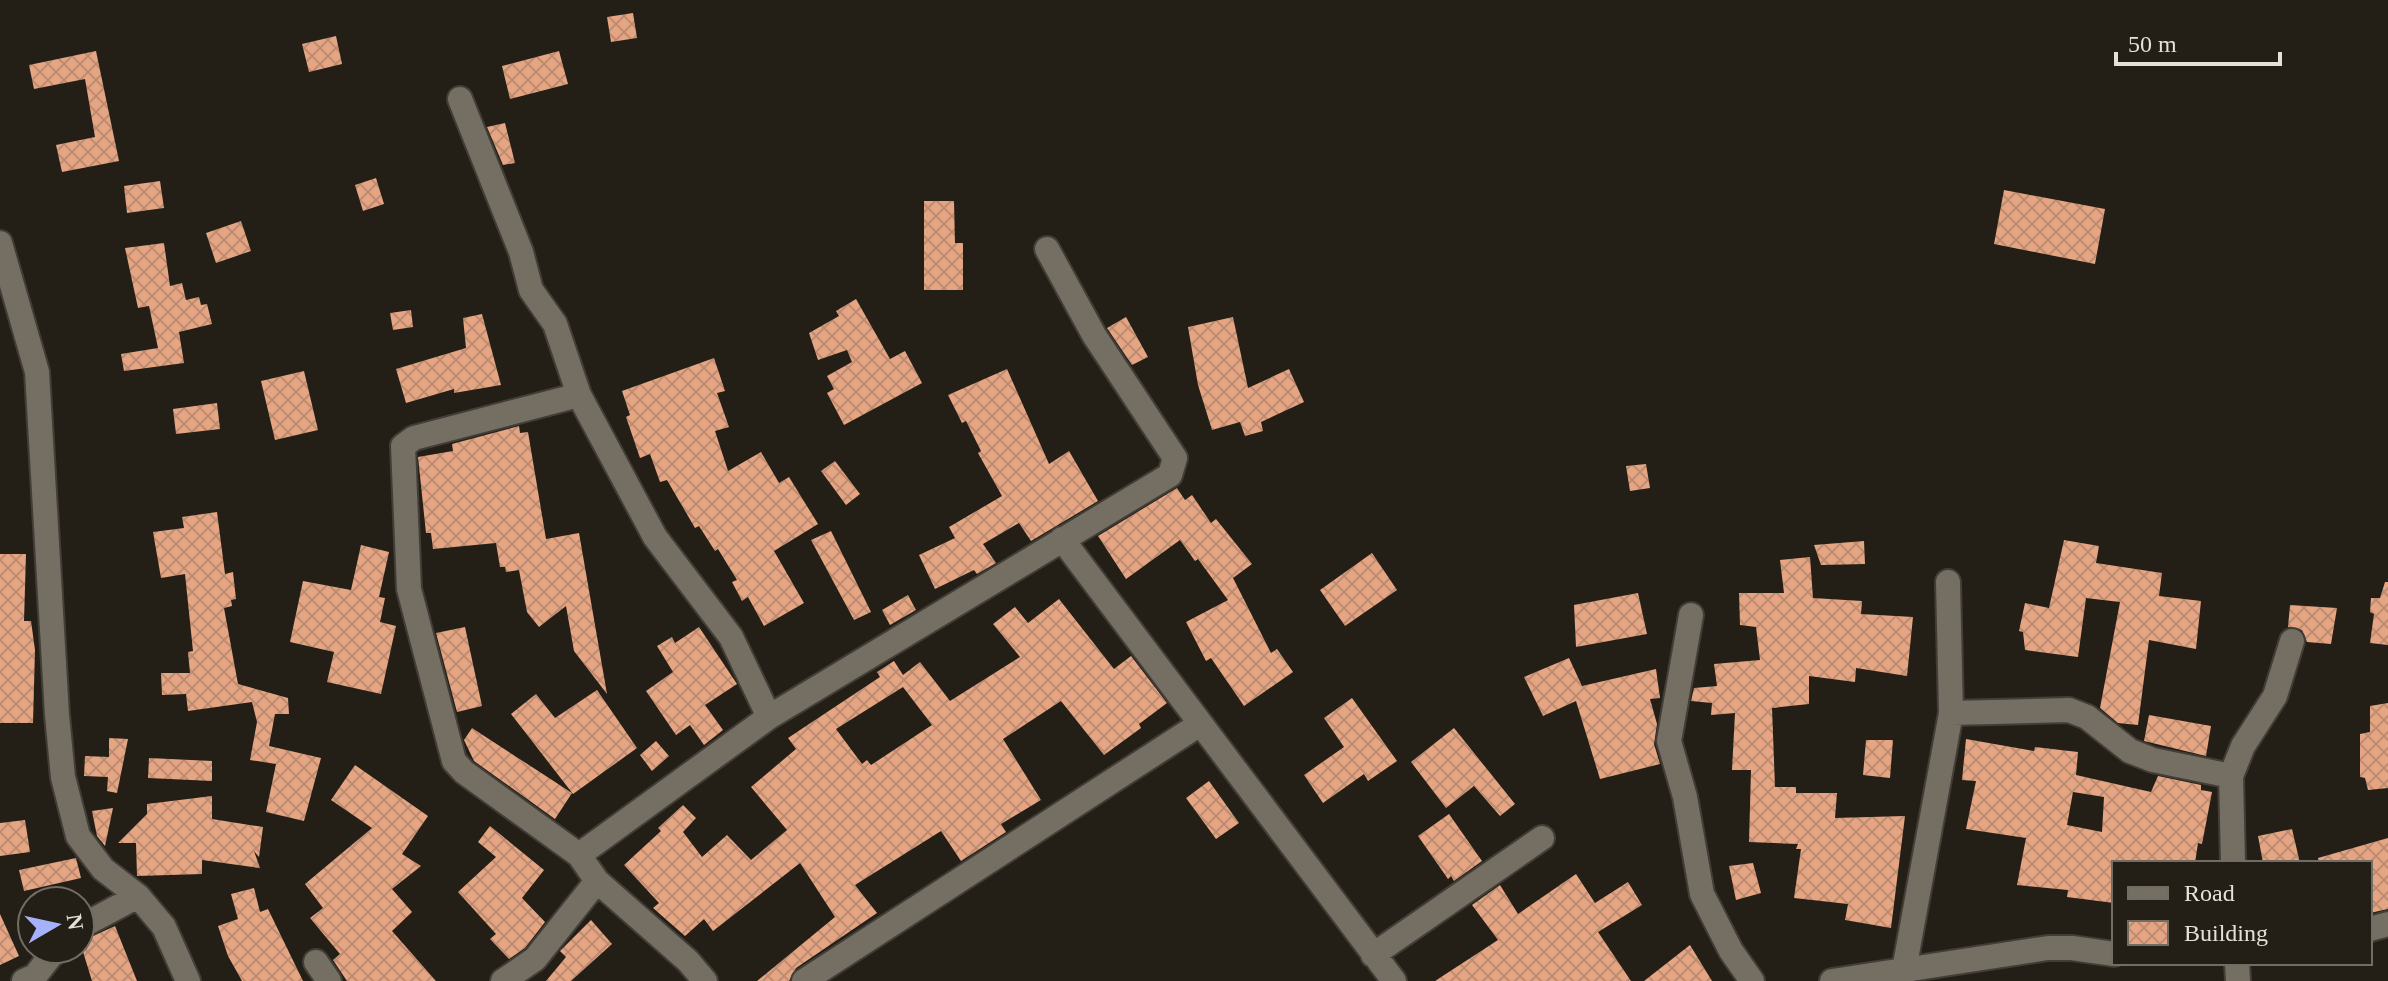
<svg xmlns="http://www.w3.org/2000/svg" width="2388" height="981" viewBox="0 0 2388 981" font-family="'Times New Roman',serif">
  <defs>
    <pattern id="building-cross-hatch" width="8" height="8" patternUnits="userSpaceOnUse" patternTransform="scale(2)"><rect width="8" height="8" fill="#e6a582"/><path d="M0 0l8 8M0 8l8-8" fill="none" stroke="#be8c72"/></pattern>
  </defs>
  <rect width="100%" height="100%" fill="#241f16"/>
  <!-- building -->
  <path fill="url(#building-cross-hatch)" fill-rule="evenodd" d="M633 13 637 38 611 42 607 17Z
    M336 36 342 64 309 72 302 44Z
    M96 51 119 161 62 172 56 145 95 137 85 79 34 89 29 65Z
    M559 51 568 84 510 99 502 66Z
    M505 123 515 163 503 165 487 127Z
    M376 178 384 204 363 211 355 185Z
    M160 181 164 208 127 213 124 186Z
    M2004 190 2105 209 2095 264 1994 244Z
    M924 201H954L955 243H963V290H924Z
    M241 221 251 251 216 263 206 233Z
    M164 243 170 286 182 283 186 300 199 297 201 305 207 304 212 324 179 332 184 363 124 371 121 354 158 348 149 306 138 308 125 248Z
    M856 299 890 359 905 351 922 383 844 425 827 393 834 389 827 376 852 362 847 350 818 360 809 333 839 316 836 311Z
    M411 310 413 327 393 330 390 313Z
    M482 314 501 385 454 393V389L406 403 396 369 466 348 463 318Z
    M1126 317 1148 357 1132 365 1107 328Z
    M1233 317 1248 388 1289 369 1304 402 1261 422 1263 431 1245 436 1240 422 1212 430 1198 385 1188 327Z
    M714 358 725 391 717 393 729 427 715 431 728 471 761 452 779 483 789 477 818 524 774 551 804 603 764 626 748 597 742 601 732 582 737 580 718 549 715 551 699 526 695 528 667 480 660 482 650 454 640 458 626 417 630 415 622 391Z
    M1007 369 1049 464 1069 451 1098 501 1031 541 1019 523 983 544 996 563 977 574 974 570 935 589 919 555 955 538 949 527 1002 496 978 453 981 451 966 421 962 423 948 395Z
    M304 371 318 430 275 440 261 381Z
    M217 403 220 429 176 434 173 409Z
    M519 426 520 433 528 432 546 539 579 533 607 694 574 651 566 606 539 627 527 612 519 570 506 572 505 567H500L496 543 433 549 431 533H426L418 457 453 451 452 444Z
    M835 461 860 494 846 505 821 471Z
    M1646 464 1650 488 1630 491 1626 466Z
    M1177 488 1185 500 1192 495 1211 523 1216 519 1252 564 1233 578 1271 653 1277 649 1293 672 1244 706 1211 658 1206 661 1186 622 1228 600 1198 559 1195 561 1180 540 1126 579 1098 536Z
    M217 512 225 574 233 572 236 599 231 600 232 606 224 608 238 684 288 698 289 714H275L269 746 321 758 304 821 266 812 276 764 250 760 257 722 252 702 188 711 186 694 162 695 161 673H190L188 652 193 651 185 574 161 578 153 532 184 528 182 517Z
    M831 531 871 612 854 620 811 540Z
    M2064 540 2099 546 2096 563 2162 573 2159 596 2201 601 2196 649 2149 640 2138 725 2118 723 2100 708 2120 602 2086 598 2078 657 2025 650 2023 632 2019 631 2025 603 2049 608Z
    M1864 541 1865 564 1821 565 1814 545Z
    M361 545 389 552 379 597 385 598 380 622 396 626 381 694 327 682 334 652 290 642 303 581 351 590Z
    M1372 553 1397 590 1345 626 1320 590Z
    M0 554H26L24 621H31L35 650 33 723H0Z
    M1810 557 1813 598 1862 601 1861 614 1913 617 1907 676 1856 668 1855 682 1809 676V704L1772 708 1775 787H1796V793H1837L1835 818 1905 816 1891 928 1845 920 1848 904 1794 898 1801 849H1796L1798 844 1749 842 1751 770H1732L1735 713 1711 715 1712 703 1691 701 1694 688 1717 686 1714 664 1760 660 1756 627 1740 625 1739 593H1784L1780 560Z
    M2385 582H2388V645L2370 643 2374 614 2370 612 2371 598H2380Z
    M1638 593 1647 634 1576 647 1574 605Z
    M908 595 916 610 890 625 882 610Z
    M1059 599 1114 669 1131 656 1167 703 1139 724 1141 728 1104 755 1061 701 1003 739 1041 800 1001 824 1006 832 961 861 941 831 855 885 877 913 796 968 789 981H757L835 917 800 863 713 931 704 919 685 936 653 908 659 903 624 865 661 831 658 828 683 805 696 818 683 832 702 857 727 835 751 860 787 830 751 787 796 749 788 738 880 677 877 672 894 661 903 675 920 662 950 701 1020 657 993 624 1015 607 1028 623ZM903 687 932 725 871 765 867 760 862 764 836 729Z
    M2290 605 2337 608 2331 644 2307 642 2302 630 2288 627Z
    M465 627 482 706 457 712 436 633Z
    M699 627 737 684 705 705 723 730 704 745 690 725 676 735 646 691 673 672 657 646 672 637 675 643Z
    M1569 658 1582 686 1656 669 1660 698 1650 699 1657 724 1654 744 1660 764 1600 779 1576 701 1543 716 1524 677Z
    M597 690 637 748 573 794 511 714 536 694 555 718Z
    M1352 698 1397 761 1368 781 1364 774 1323 803 1304 775 1344 747 1324 718Z
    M2388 703V788L2368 790 2365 778 2360 777V734L2370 732V706Z
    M2149 715 2211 726 2206 756 2144 741Z
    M472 728 572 793 555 819 474 761 464 740Z
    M1454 728 1515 804 1500 816 1474 786 1446 808 1411 762Z
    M109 738 128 739 117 793 107 791 108 777 84 776 85 756 109 757Z
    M1966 739 2034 751 2035 747 2078 752 2076 775 2151 792 2158 776 2201 785V790L2212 792 2202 844 2198 843 2195 863H2114V903L2067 897 2068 890 2017 885 2026 838 1966 829 1976 781 1962 780ZM2073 792 2104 797 2102 832 2067 825Z
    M1866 740H1893L1890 778 1863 775Z
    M656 741 669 756 652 771 640 755Z
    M149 758 212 761V781L148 778Z
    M355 765 428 816 402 854 421 866 392 889 412 912 392 931 436 981H347L333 960 340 954 310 918 323 908 305 884 372 828 331 800Z
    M1209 781 1239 823 1216 839 1186 798Z
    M212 796V819L263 827 259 857 254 851 260 868 202 860V874L137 876 136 843H118L147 814V804Z
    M113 808 105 846 97 836 92 811Z
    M1449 814 1482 861 1454 881 1451 876 1448 879 1418 836Z
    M25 820 30 852 0 856V823Z
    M490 826 544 870 522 898 545 922 525 948 509 959 490 939 496 934 458 892 496 857 478 842Z
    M2292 829 2300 863H2263L2258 836Z
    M2388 838V909L2370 913V863H2319L2318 858Z
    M76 858 81 878 24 891 19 870Z
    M1753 863 1761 893 1736 900 1729 866Z
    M1576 874 1595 903 1628 882 1642 905 1598 932 1631 981H1435L1498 940 1472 905 1500 885 1518 914Z
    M254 888 260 912 268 909 303 981H242L228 956 218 926 238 919 231 894Z
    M0 914 19 956 0 965Z
    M591 920 612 944 571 981H546L566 957 560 951Z
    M115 926 137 981H92L80 942Z
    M1690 945 1712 981H1644Z"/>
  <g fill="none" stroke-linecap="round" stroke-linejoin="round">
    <defs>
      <path id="minor" d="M460 99 521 252 531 290 555 324 579 395 655 537 731 637 769 717
        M0 243 37 372 57 715 63 777 78 836 103 869 138 896 164 927 188 981
        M579 395 414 438 403 446 409 589 454 761 464 772 579 855 597 881 688 961 705 981
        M1062 539 1394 981
        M1691 615 1669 741 1685 797 1702 894 1731 951 1752 981
        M1951 713 2069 710 2087 717 2130 751 2153 760 2231 776
        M579 855 769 717 1170 475 1175 458 1094 335 1047 249
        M2233 863 2231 776 2243 746 2275 696 2292 641
        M80 927 138 896
        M2370 929 2388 924
        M1373 955 1542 838
        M316 962 329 981
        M2237 963 2238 981
        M24 981 35 976 56 949
        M503 981 535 959 597 881
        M804 981 1200 724
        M1832 981 2048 948H2072L2114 954
        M1902 981 1951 713 1948 582"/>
    </defs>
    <!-- minor casing -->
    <use href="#minor" stroke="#413d37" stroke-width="28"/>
    <!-- minor -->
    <use href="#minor" stroke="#746e63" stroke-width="24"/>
  </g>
  <!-- legend -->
  <rect x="2112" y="861" width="260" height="104" fill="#241f16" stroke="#716c64" stroke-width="2"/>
  <rect x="2128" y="887" width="40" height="12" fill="#746e63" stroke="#716c64" stroke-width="2"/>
  <text x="2184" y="901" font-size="24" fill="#e4e0da">Road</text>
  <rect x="2128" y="921" width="40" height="24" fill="url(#building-cross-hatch)" stroke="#716c64" stroke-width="2"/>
  <text x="2184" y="941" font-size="24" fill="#e4e0da">Building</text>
  <!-- north arrow -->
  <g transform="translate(56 925) rotate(81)"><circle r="38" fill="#241f16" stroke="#716c64" stroke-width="2"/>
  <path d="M0-6L14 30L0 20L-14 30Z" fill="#a6b1fc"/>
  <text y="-12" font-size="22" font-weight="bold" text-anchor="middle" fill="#e4e0da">N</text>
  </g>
  <!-- scale -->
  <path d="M2116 52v12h164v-12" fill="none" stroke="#e4e0da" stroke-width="4"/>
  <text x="2128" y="52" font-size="24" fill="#e4e0da" stroke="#241f16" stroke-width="6" paint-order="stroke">50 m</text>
</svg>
